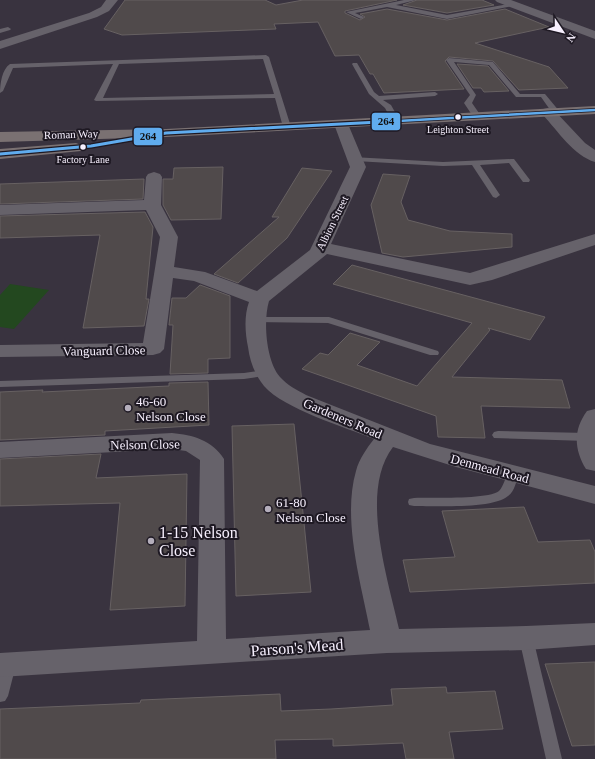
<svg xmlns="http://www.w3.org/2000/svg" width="595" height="759" viewBox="0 0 595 759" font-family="'Times New Roman',serif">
  <rect width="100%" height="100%" fill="#39333f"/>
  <!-- green -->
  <path fill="#23481f" d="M10 284 49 290 14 329 0 327V295Z"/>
  <!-- building -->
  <path fill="#504a4b" stroke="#676162" d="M125 0H265L276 5 303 0H397L345 11V13L360 20 365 17 360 14 387 9 447 20 505 9 549 27 475 43 549 67 568 88 519 90 493 61 449 57 445 61 464 89 384 93 373 74H370L359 55 335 56 318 22 274 24 276 29 122 35 104 29Z
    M417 0H482L494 5 447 13 403 5Z
    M457 64 488 66 509 91 484 92 481 88H473Z
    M223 167 221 219 171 220 163 205V179H173L174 168Z
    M302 168 332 171 287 238 238 283 214 274 279 217H272Z
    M383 174 410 176 401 202 408 220 450 231 512 234V247L403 257 382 253 371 205Z
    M144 179 143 199 0 204V184Z
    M145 212 153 227 146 299H149L144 326 83 328 100 235 0 238V216Z
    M352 265 545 317 530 340 488 328 490 330 452 377 562 380 570 408 481 406 485 438 438 437 436 416 302 369 320 353 328 355 350 333 380 342 357 365 417 386 472 323 333 284Z
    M200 285 230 296V358L208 359V373L170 374 173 325H169L172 298H186Z
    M208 382 209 425 105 431V435L0 440V392L43 390 42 392 169 386V383Z
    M294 424 311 592 236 596 232 426Z
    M101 454 96 478 187 474 185 606 110 610 120 503 0 506V459Z
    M524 507 538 542 590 540 595 552V583L410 592 403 560 455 557 442 511Z
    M595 662V745L572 746 545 664Z
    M446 687 447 693 495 691 503 729 449 732 454 759H406L403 743 333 746V739L275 740 276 759H0V709L140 703 141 700 280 694 281 711 331 709 393 705 391 689Z"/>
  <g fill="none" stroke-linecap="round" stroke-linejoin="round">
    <!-- service -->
    <path fill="#66626a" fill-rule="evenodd" d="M404 0H416L396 5 447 15 514 3 517 5 447 19 387 7 355 13 364 17 361 19 346 12Z
      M8 27 11 29 10 30 0 33V29Z
      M266 55 269 57 291 127 290 129 283 127 275 98 96 101 94 100 113 64 13 68 3 91 0 93C0 84 2 69 10 64ZM263 59 274 94 103 98 119 64Z
      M449 58 493 62 520 94H545L560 112 553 114 541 97H516L489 65 454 62 476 95 472 103 481 116 474 118 464 103 470 95 446 60Z
      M353 63H357L374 92 379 96 435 92 438 94 435 96 383 100 391 105 400 121 393 123 385 108 369 94 352 64Z
      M352 157 443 162 511 159H514L530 180 529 182H523L509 163 480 165 500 195 496 198 493 197 472 165 443 166 355 161H352Z
      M257 317H329L438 351 439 353 438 355H430L328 323 253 322 252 320Z
      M266 370 271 373 270 375 244 379 0 387V381L244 373Z
      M498 431 587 433 593 437 587 441 494 438 492 435 494 432Z
      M513 470 517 471 519 474C516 481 515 491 508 496 494 509 434 506 414 506L409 505 408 502 409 499 414 498C431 497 487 500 499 491 504 486 505 477 509 471Z
      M526 632 531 634 533 638 562 759H546L519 638 521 634Z
      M8 659 13 661 16 665 8 696 5 701 0 702V667L3 661Z"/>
    <!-- minor -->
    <path fill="#66626a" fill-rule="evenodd" d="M495 0H511L595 31V39L497 2Z
      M548 108 553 109 585 143 595 150V162C574 156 557 130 543 115L541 112 543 109Z
      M341 120 346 121 348 124 366 167 331 244 470 273 595 234V245L492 280 470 285 327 254 269 301C263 321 266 361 280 377 287 385 297 390 306 395L430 444 595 486V504L456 467 393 447C359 491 388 579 399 629L526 626 595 623V645L526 650 387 653 0 677V653L197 641 200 460 186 451 172 449 0 458V442L172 433C193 435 212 440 224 459L226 639 370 630C361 583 342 519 356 471 359 459 367 448 374 439 345 427 284 409 264 386 255 375 250 362 248 347 245 332 244 316 249 302L194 281 173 278 164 349 160 353 153 355 0 357V345L143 343 160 237 146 210 0 215V205L144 200 146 177 148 174 154 172 160 174 162 177 161 205 178 237 174 267 205 272 257 291 310 250 350 167 334 124 336 121Z
      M595 409V471L586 469C574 449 573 430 587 411Z"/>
    <!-- tertiary -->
    <path fill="#66626a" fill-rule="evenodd" d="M106 0H118L109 11 97 17 0 49V41L89 13 101 7Z"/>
    <!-- primary -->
    <path fill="#7a7172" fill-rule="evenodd" d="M595 106V114L166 137 0 142V132L166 129Z
      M76 143 81 145 84 148 81 151 0 159V149Z"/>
    <defs>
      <path id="bus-1-far1" d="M380 122 595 110"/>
      <path id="bus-1" d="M0 154 91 146 166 133 399 121"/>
    </defs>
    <!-- bus-1-far1 casing -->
    <use href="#bus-1-far1" stroke="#1e1923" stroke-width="4"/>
    <!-- bus-1 casing -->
    <use href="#bus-1" stroke="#1e1923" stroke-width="5.5"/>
    <!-- bus-1-far1 -->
    <use href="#bus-1-far1" stroke="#60acee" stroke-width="2.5"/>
    <!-- bus-1 -->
    <use href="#bus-1" stroke="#60acee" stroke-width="3"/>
  </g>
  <!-- markers -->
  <g fill="#f7f0fe" stroke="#1e1923" stroke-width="1.5">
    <circle cx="458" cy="117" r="3.5"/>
    <circle cx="83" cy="147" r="3.5"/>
  </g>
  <g fill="#b4aebb" stroke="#1e1923" stroke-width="1.5">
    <circle cx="128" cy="408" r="4"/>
    <circle cx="268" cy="509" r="4"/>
    <circle cx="151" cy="541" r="4"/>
  </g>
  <g text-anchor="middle" stroke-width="4" stroke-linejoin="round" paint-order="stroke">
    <!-- far-bus labels -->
    <g font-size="10" fill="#f7f0fe" stroke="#1e1923">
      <text x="458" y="133">Leighton Street</text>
      <text x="83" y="163">Factory Lane</text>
    </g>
    <!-- far-street labels -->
    <g font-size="11" fill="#f7f0fe" stroke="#1e1923">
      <text transform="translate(71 134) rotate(-2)" y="4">Roman Way</text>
      <text transform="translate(332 223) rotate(-64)" y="4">Albion Street</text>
    </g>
    <!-- street labels -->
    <g font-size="13" fill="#f7f0fe" stroke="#1e1923">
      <text transform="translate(104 350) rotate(-1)" y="5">Vanguard Close</text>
      <text transform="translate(343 418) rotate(23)" y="5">Gardeners Road</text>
      <text transform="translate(145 444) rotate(-1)" y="5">Nelson Close</text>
      <text transform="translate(490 468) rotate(15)" y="5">Denmead Road</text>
    </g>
    <!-- poi labels -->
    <g font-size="13" fill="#f7f0fe" stroke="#1e1923" text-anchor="start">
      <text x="136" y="406">46-60<tspan x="136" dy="15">Nelson Close</tspan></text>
      <text x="276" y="507">61-80<tspan x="276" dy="15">Nelson Close</tspan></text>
    </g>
    <!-- near-poi labels -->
    <g font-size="16" fill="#f7f0fe" stroke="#1e1923" text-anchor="start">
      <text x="159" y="538">1-15 Nelson<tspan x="159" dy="18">Close</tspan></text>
    </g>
    <!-- near-street labels -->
    <g font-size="16" fill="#f7f0fe" stroke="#1e1923">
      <text transform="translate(297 647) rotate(-4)" y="6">Parson's Mead</text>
    </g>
  </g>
  <g stroke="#1e1923" stroke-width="1.5">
    <rect x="371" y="112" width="30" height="19" rx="4" fill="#60acee"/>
    <rect x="133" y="127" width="30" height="19" rx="4" fill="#60acee"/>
  </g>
  <g font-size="11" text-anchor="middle" font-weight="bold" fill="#111">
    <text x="386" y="125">264</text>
    <text x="148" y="140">264</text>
  </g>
  <!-- north arrow -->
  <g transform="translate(563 32) rotate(125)" stroke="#1e1923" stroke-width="3" paint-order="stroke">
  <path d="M0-3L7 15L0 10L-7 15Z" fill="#f7f0fe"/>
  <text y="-6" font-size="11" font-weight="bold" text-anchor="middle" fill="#f7f0fe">N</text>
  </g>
</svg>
